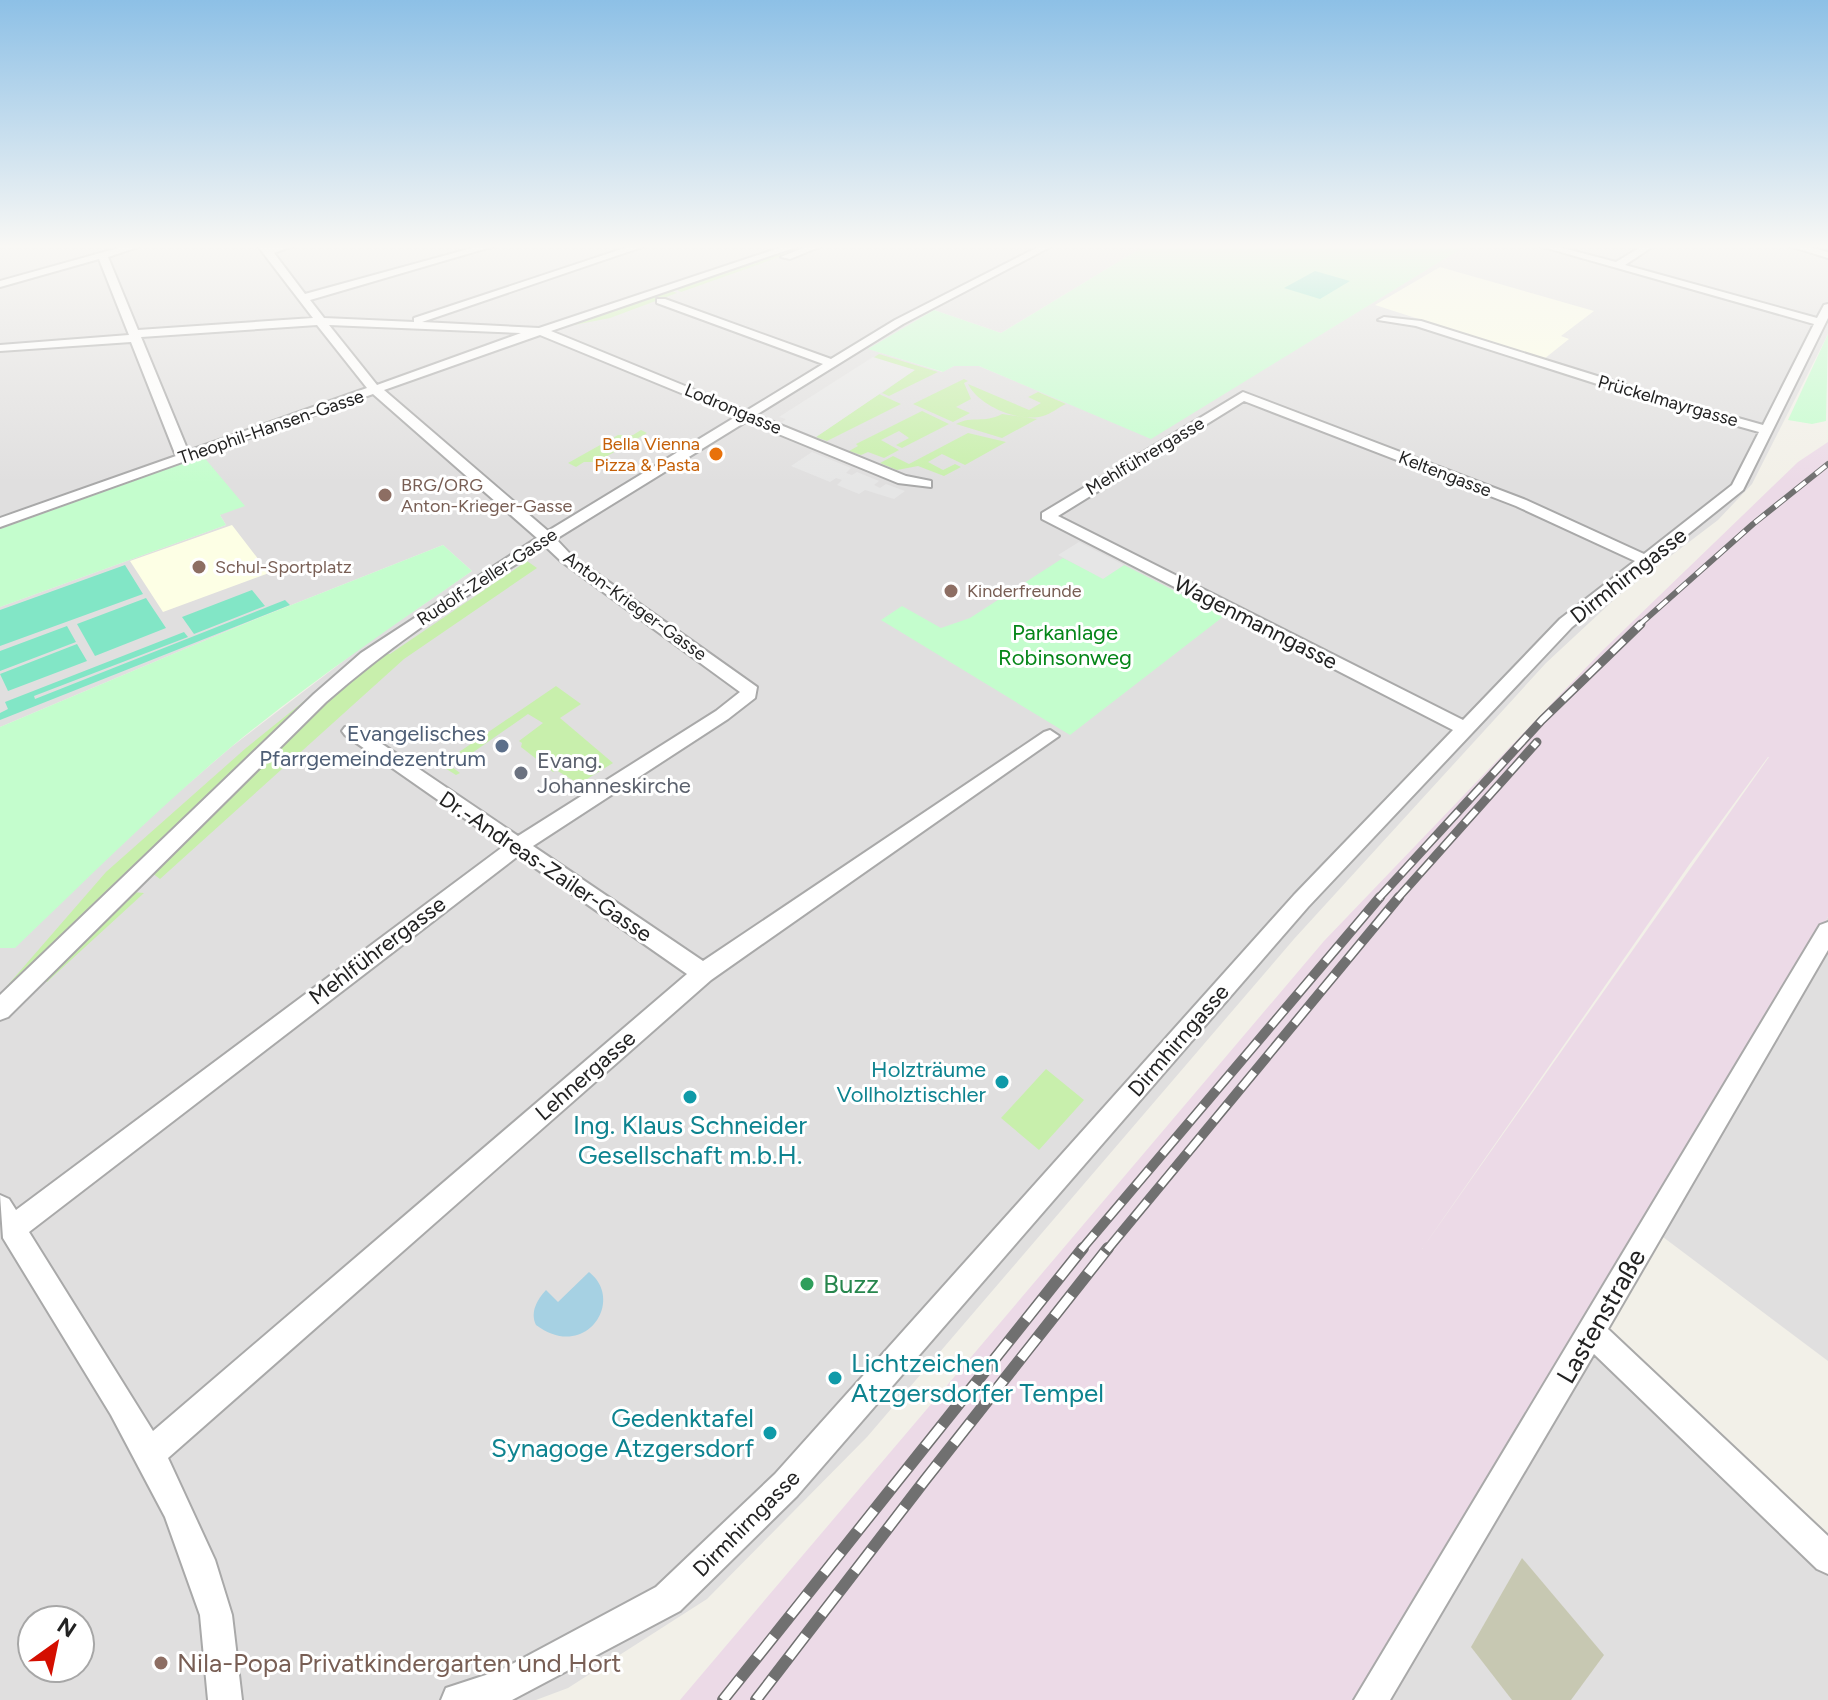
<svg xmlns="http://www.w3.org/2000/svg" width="1828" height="1700" viewBox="0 0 1828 1700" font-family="Figtree,sans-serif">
  <rect width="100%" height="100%" fill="#f2f0e8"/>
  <!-- residential -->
  <path fill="#e0dfdf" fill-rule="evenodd" d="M0 245H1146L1001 333 934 310 869 349 942 372 954 366H979L1151 438 1467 245H1828V334L1752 484 1718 520 1618 596 1546 663 1294 939 867 1437 707 1599 568 1688 536 1700H0V946L230 748 363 646 472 571 443 545 261 617 0 727V607L226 525 220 515 203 456 0 529ZM32 1620H80V1668H32Z
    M1828 917V1361L1651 1228Z
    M1593 1334 1828 1551V1700H1371Z"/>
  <!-- industrial -->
  <path fill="#ecdae7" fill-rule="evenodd" d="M1828 442V917L1651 1228 1371 1700H680L1324 941 1602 651 1798 462ZM1768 757H1769L1422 1249 1689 865Z"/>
  <!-- education -->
  <path fill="#fdffe5" d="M1440 267 1594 311 1561 336 1569 339 1544 359 1375 305Z
    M232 525 269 573 163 612 130 561Z"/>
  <!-- construction -->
  <path fill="#c7c8b2" d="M1522 1558 1604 1655 1571 1700H1512L1471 1647Z"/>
  <!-- grass -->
  <path fill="#c8efac" d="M802 245 810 246 681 292 673 288Z
    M670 290 677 293 610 318 569 326Z
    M879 354 938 372 889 396 882 393 914 370 873 358Z
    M964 379 968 381 964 383 971 399 956 407 970 413 953 422 913 404Z
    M968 384 1029 410 1041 403 1028 397 1038 392 1066 404C1059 407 1051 414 1043 416 1018 423 978 405 968 384Z
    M879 394 901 404 827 441 816 437Z
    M922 411 949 424 902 448 896 445 909 438 899 431 881 440 899 450 884 458 868 452 861 455 849 451 858 446 856 444Z
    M1002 414 1037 419 1002 438 956 424C973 415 983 424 1002 414Z
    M641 430 647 433 597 462H584L576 467 568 463 618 435H633Z
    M968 433 1006 442 965 465 942 454 928 462 943 470 955 464 961 467 944 476 918 466 897 470 880 463 893 456 909 464Z
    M527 561 537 568 404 659 160 879 152 873 314 713 383 654H390Z
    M329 681 331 682 0 994 106 872 246 748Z
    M556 686 581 704 560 718 613 763 579 784 556 770 553 772 521 747 522 743 519 741 543 723 528 714 452 767 460 773 456 775 440 765Z
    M133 892 144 893 47 982 43 981Z
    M1046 1069 1084 1100 1039 1150 1001 1118Z"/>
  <!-- park -->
  <path fill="#c4fdcd" d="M1146 245H1467L1151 439 979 366H954L943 372 868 349 934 310 1001 333Z
    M1828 334 1826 421 1812 424 1788 420Z
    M203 456 245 506 220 515 226 525 0 607V529Z
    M443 545 472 571C390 628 307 684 230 748 155 811 86 880 15 948H0V727L261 617Z
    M1063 558 1103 578 1124 565 1224 616 1070 735 881 620 902 606 941 628 970 618Z"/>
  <!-- pitch -->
  <path fill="#82e6c6" d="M1315 271 1350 281 1320 299 1284 288Z
    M125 565 143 594 0 646V610Z
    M252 590 265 606 194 634 182 617Z
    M146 598 166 628 95 656 77 624Z
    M285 600 290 605 0 720V713L8 709 5 702 184 632 188 637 34 696 35 699Z
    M67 626 76 642 0 671V651Z
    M77 644 87 661 8 691 0 674Z"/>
  <!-- parking -->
  <path fill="#e6e6e6" d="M873 357 915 370 816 437 781 423 786 419 779 417Z
    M812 452 851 468 846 473 852 475 857 472 879 481 874 485 880 488 886 484 905 491 894 499 865 490 859 494 837 485 842 480 836 478 830 482 791 466Z
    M1079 542 1124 565 1103 579 1058 555Z"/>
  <!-- water -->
  <path fill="#a6d1e3" d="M589 1272C626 1301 585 1362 536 1325 530 1312 537 1300 546 1290L558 1302Z"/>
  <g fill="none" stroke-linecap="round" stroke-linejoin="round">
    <defs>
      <path id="minor" d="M129 245H144L108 257 138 330 313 318 257 245H267L270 248 296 245 274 253 305 294 483 245H498L310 300 324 318 414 322V318L634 245H648L422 322 539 328 788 245H802L551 331 746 411 823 364 657 303V299H665L831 359 895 320 1042 245H1054L903 324 756 415 906 476 931 481V487L898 483 747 421 556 539 572 556 757 687 755 698 728 719 533 846 703 961 1044 732 1050 730 1059 736 711 980 168 1458 215 1560 232 1615 242 1700H208L200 1615 165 1517 111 1415 3 1238 0 1195 9 1199 16 1210 504 846 345 735 342 731 345 727H357L518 836 716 711 740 692 562 562 545 546C469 593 394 642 326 702L8 1017 0 1020V995L314 694 361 653 537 538 373 394 0 527V518L176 456 131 342 0 351V345L129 335 99 259 0 287V281ZM317 325 367 388 188 451 141 337ZM329 325 521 333 377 385ZM540 335 737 416 548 531 384 390ZM518 856 687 974 153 1431 29 1232Z
        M810 245H824L790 259 781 257Z
        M1536 245H1551L1616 262 1644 245H1655L1625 265 1817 318 1824 305 1828 304V318L1743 490 1572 627 1308 907 797 1496 680 1611 512 1700H441L446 1688 501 1670 656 1587 775 1474 1294 895 1453 730 1042 519V513L1243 392 1526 500 1644 554 1732 485 1759 432 1666 406 1416 326 1378 320 1384 317 1421 321 1674 400 1763 425 1814 324ZM1244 401 1516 506 1635 561 1560 619 1463 720 1058 516Z
        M1786 245H1802L1828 252V258Z
        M1828 922V950L1608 1329 1828 1536V1574L1817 1569 1594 1354 1390 1700H1354L1820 925Z"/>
    </defs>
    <!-- minor casing -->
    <use href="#minor" stroke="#a9a9a9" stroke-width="4"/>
    <!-- minor -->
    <use href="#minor" fill="#fff" fill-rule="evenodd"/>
    <defs>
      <path id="rail-far3" d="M1638 626 1753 524 1828 464"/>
      <path id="rail-far2" d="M1378 899 1542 720 1641 624
        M1397 899 1537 742"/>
      <path id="rail-far1" d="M1081 1250 1380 897
        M1107 1250 1399 897"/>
      <path id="rail" d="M723 1700 1083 1248
        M756 1700 925 1480 1108 1248"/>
    </defs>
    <!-- rail-far3 casing -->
    <use href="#rail-far3" stroke="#707070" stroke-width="6"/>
    <!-- rail-far2 casing -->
    <use href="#rail-far2" stroke="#707070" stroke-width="9"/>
    <!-- rail-far1 casing -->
    <use href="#rail-far1" stroke="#707070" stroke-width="10"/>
    <!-- rail casing -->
    <use href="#rail" stroke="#707070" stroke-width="12"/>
    <!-- rail-far3 -->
    <use href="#rail-far3" stroke="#fff" stroke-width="4" stroke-dasharray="13" stroke-linecap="butt"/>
    <!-- rail-far2 -->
    <use href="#rail-far2" stroke="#fff" stroke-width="6" stroke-dasharray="17" stroke-linecap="butt"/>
    <!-- rail-far1 -->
    <use href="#rail-far1" stroke="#fff" stroke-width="7" stroke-dasharray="21" stroke-linecap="butt"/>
    <!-- rail -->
    <use href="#rail" stroke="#fff" stroke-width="9" stroke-dasharray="27" stroke-linecap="butt"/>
  </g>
  <!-- sky -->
  <linearGradient id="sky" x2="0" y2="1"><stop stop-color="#8dc0e6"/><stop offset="0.51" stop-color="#f9f8f5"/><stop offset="1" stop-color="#f9f8f5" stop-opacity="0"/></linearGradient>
  <rect width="1828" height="483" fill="url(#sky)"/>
  <!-- markers -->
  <circle fill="#e8710a" stroke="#fff" stroke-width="3" cx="716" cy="454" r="8"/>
  <g fill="#8d6e63" stroke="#fff" stroke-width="3">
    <circle cx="385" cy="495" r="8"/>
    <circle cx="199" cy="567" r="8"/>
    <circle cx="951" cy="591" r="8"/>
    <circle cx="161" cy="1663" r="8"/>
  </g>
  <circle fill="#5c6f8a" stroke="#fff" stroke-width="3" cx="502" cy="746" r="8"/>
  <circle fill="#6b7280" stroke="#fff" stroke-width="3" cx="521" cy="773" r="8"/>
  <g fill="#0f9aa8" stroke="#fff" stroke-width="3">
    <circle cx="1002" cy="1082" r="8"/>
    <circle cx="690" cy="1097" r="8"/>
    <circle cx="835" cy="1378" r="8"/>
    <circle cx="770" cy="1433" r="8"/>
  </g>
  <circle fill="#2e9e5b" stroke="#fff" stroke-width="3" cx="807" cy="1284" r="8"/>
  <g text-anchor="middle" stroke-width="6" stroke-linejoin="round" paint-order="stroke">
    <!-- far-street labels -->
    <g font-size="18" fill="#222" stroke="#fff">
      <text transform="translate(1668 401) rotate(16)" y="6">Prückelmayrgasse</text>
      <text transform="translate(733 409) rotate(23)" y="6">Lodrongasse</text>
      <text transform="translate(271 427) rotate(-19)" y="6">Theophil-Hansen-Gasse</text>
      <text transform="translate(1145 456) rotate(-31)" y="6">Mehlführergasse</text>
      <text transform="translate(1445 474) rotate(21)" y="6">Keltengasse</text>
      <text transform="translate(487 577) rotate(-33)" y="6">Rudolf-Zeller-Gasse</text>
      <text transform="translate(635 606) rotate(36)" y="6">Anton-Krieger-Gasse</text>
    </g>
    <!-- far-food labels -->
    <g font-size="18" fill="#c56008" stroke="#fff" text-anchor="end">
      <text x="700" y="450">Bella Vienna<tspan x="700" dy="21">Pizza &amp; Pasta</tspan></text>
    </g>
    <!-- far-education labels -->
    <g font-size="18" fill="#785e54" stroke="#fff" text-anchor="start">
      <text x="401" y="491">BRG/ORG<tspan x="401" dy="21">Anton-Krieger-Gasse</tspan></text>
      <text x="215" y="573">Schul-Sportplatz</text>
      <text x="967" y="597">Kinderfreunde</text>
    </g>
    <!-- street labels -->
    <g font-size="22" fill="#222" stroke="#fff">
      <text transform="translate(1628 575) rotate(-38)" y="8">Dirmhirngasse</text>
      <text transform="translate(1256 622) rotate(27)" y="8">Wagenmanngasse</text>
      <text transform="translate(546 866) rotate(34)" y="8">Dr.-Andreas-Zailer-Gasse</text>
      <text transform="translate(377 950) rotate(-37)" y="8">Mehlführergasse</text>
      <text transform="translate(1178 1040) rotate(-49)" y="8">Dirmhirngasse</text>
      <text transform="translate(585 1075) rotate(-41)" y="8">Lehnergasse</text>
      <text transform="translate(746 1523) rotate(-45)" y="8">Dirmhirngasse</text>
    </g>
    <!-- park labels -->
    <g font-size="22" fill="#058618" stroke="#fff">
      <text x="1065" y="640">Parkanlage<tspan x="1065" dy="25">Robinsonweg</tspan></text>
    </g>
    <!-- service labels -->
    <g font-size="22" fill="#4e5e75" stroke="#fff" text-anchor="end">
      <text x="486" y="741">Evangelisches<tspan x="486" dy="25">Pfarrgemeindezentrum</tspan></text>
    </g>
    <!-- worship labels -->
    <g font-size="22" fill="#5b616d" stroke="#fff" text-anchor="start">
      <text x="537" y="768">Evang.<tspan x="537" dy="25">Johanneskirche</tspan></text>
    </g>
    <!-- culture labels -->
    <g font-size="22" fill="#0d838f" stroke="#fff" text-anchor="end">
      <text x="986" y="1077">Holzträume<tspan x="986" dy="25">Vollholztischler</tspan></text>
    </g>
    <!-- near-culture labels -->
    <g font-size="26" fill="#0d838f" stroke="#fff">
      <text x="690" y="1134">Ing. Klaus Schneider<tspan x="690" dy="30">Gesellschaft m.b.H.</tspan></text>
      <text x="851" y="1372" text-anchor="start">Lichtzeichen<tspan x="851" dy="30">Atzgersdorfer Tempel</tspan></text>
      <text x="754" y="1427" text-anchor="end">Gedenktafel<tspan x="754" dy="30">Synagoge Atzgersdorf</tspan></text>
    </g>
    <!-- near-leisure labels -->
    <g font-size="26" fill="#27864d" stroke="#fff" text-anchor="start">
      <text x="823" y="1293">Buzz</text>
    </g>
    <!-- near-street labels -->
    <g font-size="26" fill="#222" stroke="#fff">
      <text transform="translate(1601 1316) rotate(-60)" y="9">Lastenstraße</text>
    </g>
    <!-- near-education labels -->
    <g font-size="26" fill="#785e54" stroke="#fff" text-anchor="start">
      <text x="177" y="1672">Nila-Popa Privatkindergarten und Hort</text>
    </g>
  </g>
  <!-- north arrow -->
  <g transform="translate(56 1644) rotate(33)"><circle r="38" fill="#ffffff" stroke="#a7a7a7" stroke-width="2"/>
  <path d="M0-6L14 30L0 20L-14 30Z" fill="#d40e00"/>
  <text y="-12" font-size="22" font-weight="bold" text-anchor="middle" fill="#222222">N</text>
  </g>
</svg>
